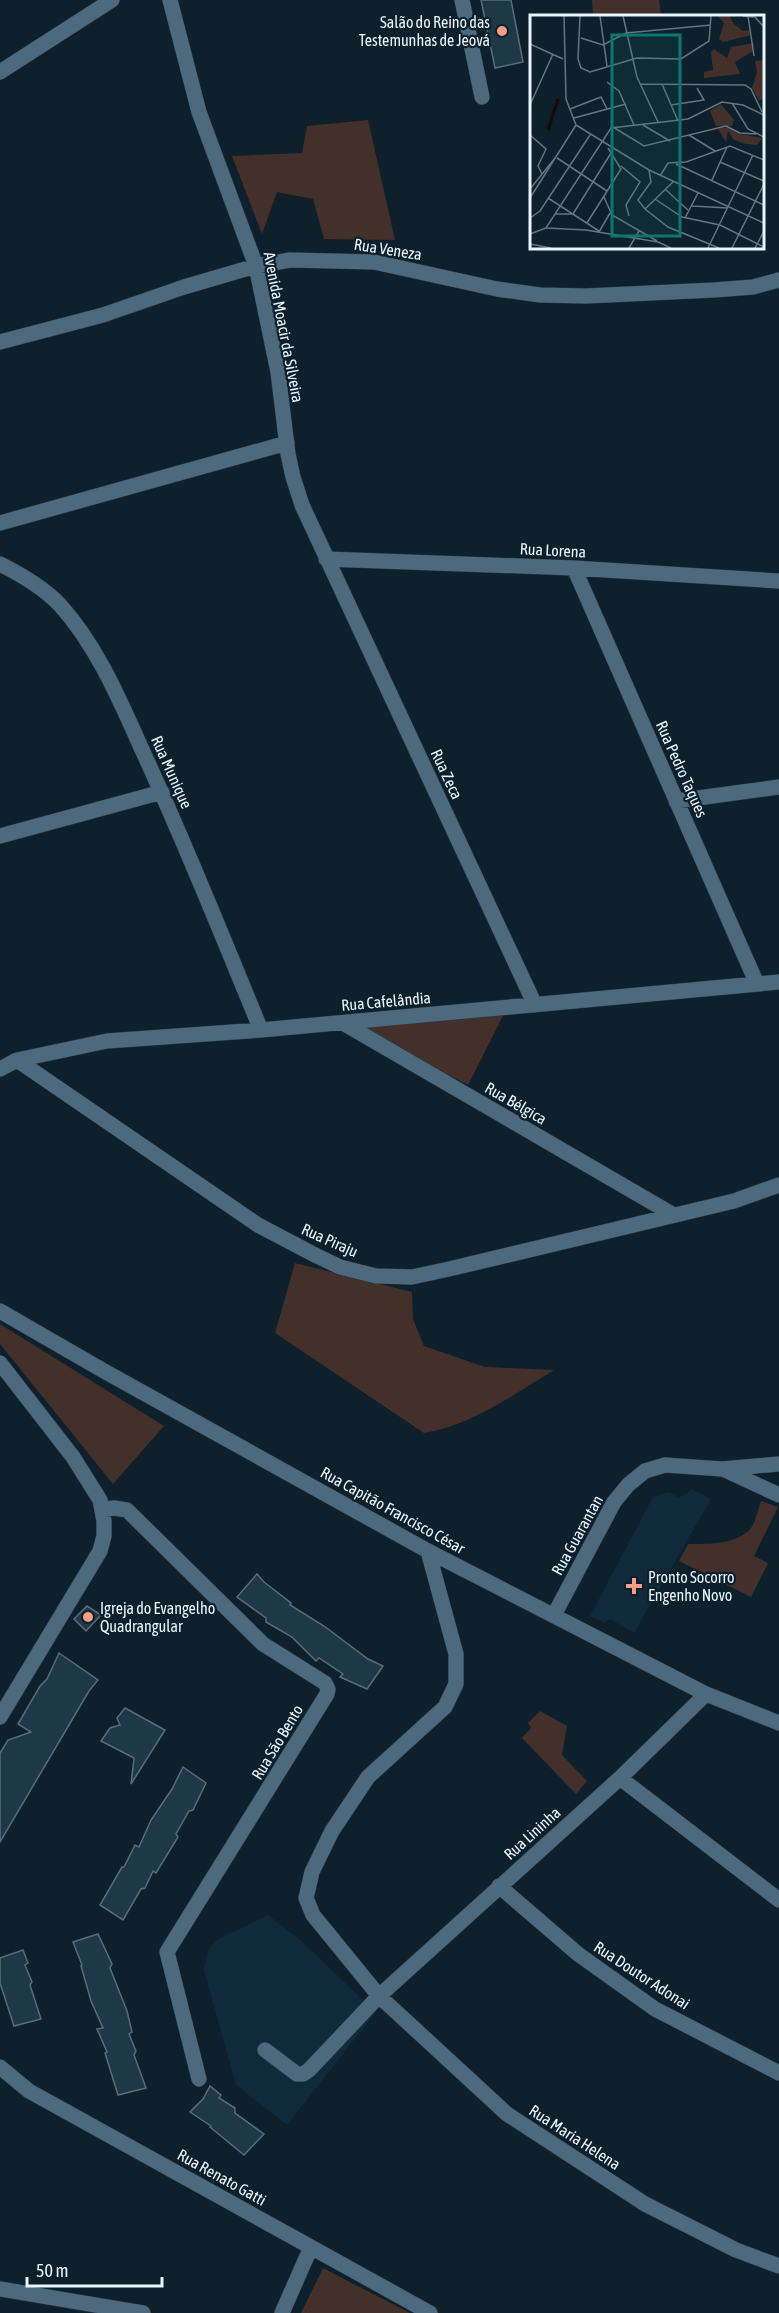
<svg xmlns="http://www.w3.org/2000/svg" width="779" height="2313" viewBox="0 0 779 2313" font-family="'Asap Condensed',sans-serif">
  <rect width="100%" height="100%" fill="#0d202c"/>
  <!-- built -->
  <path fill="#102a3b" d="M692 1489 711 1499 634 1633 610 1619 605 1623 590 1616 653 1497 669 1492 679 1498Z
    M268 1915 299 1939 376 2012 287 2125 236 2085 204 1970 208 1950 218 1939Z"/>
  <!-- green -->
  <path fill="#43302a" d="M592 0H659L661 16H593Z
    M368 120 395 240 324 239 313 199 277 192 262 234 232 156 302 153 307 126Z
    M506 1010 468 1085 353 1025Z
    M295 1263 412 1292 413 1319 424 1346 485 1367 554 1370C514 1394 471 1426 424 1433L275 1333Z
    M0 1324 164 1426 113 1484 0 1344Z
    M761 1501 778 1507 754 1556 768 1563 751 1597 679 1561 688 1544C707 1544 737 1545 751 1528 756 1521 758 1509 761 1501Z
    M540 1711 567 1726 562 1755 587 1781 576 1794 522 1738 531 1728 528 1723Z
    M323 2268 410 2313H301Z"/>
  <!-- building -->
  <path fill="#1e3848" stroke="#586d7b" stroke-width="1.5" d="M481 0H511L523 62 495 68Z
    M257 1574 264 1582 291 1603 290 1605 324 1626 368 1659 383 1666 367 1689 340 1677 343 1674 319 1658 316 1661 292 1637 266 1622V1618L237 1597Z
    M87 1606 101 1615 86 1631 74 1619Z
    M59 1653 98 1680 89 1691 0 1842V1753L8 1740 31 1732 18 1724 40 1686 47 1679Z
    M125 1708 165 1730 131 1784 134 1758 101 1741 110 1728 120 1725 117 1718Z
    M183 1767 206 1783 193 1810 189 1811 176 1834 178 1837 156 1873 153 1871 145 1888 141 1889 123 1920 100 1905 122 1867H124L135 1845 139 1847 151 1820 172 1789Z
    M98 1934 112 1964 110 1968 127 2011 132 2032 129 2034 136 2051 134 2055 146 2088 118 2095 105 2053 107 2052 97 2029 103 2028 91 2001 81 1966 82 1965 73 1942Z
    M23 1950 28 1963 25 1965 32 1982 30 1985 41 2019 14 2026 0 1983V1958Z
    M210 2086 221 2095 219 2098 235 2108V2113L264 2134 244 2155 210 2127 211 2126 190 2112 203 2099Z"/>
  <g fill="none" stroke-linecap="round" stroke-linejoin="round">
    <defs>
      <path id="minor" d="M170 0 199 112 256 266 278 372 288 454 293 477 302 505 535 1005
        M462 0 482 97
        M0 72 112 0
        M0 342 103 315 184 287 256 266 290 260 374 262 497 289 540 295 586 296 714 290 753 287 779 280
        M0 523 287 443
        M326 559 574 568 779 581
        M0 564C22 575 43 587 60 605 98 647 121 703 144 754 186 845 223 938 261 1030
        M574 568 757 984
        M676 801 779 787
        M0 836 162 792
        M343 1023 672 1214
        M17 1060 258 1225 315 1255 340 1267 376 1276 412 1277 449 1269 734 1201 779 1185
        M0 1069 17 1060 107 1041 261 1030 779 982
        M0 1311 104 1371 428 1551 706 1694 779 1723
        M0 1363 73 1457 100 1500 104 1521V1536L100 1551 0 1717
        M725 1470 779 1495
        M102 1510 114 1508 127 1510 263 1644 325 1683 328 1689 327 1694 167 1952 199 2079
        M428 1551 456 1654V1684L445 1707 368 1777 332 1831 312 1872 306 1898 313 1915 379 1996 507 2114 645 2204 736 2250 779 2266
        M554 1615 614 1502 628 1485 645 1471 665 1465 722 1469 779 1464
        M620 1778 779 1900
        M499 1886 578 1954 655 2009 779 2073
        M265 2050 297 2074H303L309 2070 379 1996 620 1778 706 1694
        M0 2067 29 2091 430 2313
        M0 2289 143 2313
        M282 2313 311 2247"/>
    </defs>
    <!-- minor casing -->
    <use href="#minor" stroke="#283a45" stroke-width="16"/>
    <!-- minor -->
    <use href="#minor" stroke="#4c697d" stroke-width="15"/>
  </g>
  <!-- markers -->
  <g fill="#f49e86" stroke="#0d202c" stroke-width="2">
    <circle cx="502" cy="31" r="6"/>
    <path d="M631 1577h6v6h6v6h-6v6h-6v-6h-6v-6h6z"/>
    <circle cx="88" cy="1617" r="6"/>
  </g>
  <g text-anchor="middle" stroke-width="4.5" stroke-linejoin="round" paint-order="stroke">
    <!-- poi labels -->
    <g font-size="16" fill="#eaf6ff" stroke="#0d202c" text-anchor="start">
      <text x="490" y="28" text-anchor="end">Salão do Reino das<tspan x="490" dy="18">Testemunhas de Jeová</tspan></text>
      <text x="648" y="1583">Pronto Socorro<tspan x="648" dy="18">Engenho Novo</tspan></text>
      <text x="100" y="1614">Igreja do Evangelho<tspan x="100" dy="18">Quadrangular</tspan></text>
    </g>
    <!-- street labels -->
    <g font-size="16" fill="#eaf6ff" stroke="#0d202c">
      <text transform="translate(388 249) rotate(9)" y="6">Rua Veneza</text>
      <text transform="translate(284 327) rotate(79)" y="6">Avenida Moacir da Silveira</text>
      <text transform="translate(553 550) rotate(3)" y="6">Rua Lorena</text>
      <text transform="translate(682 769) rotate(66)" y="6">Rua Pedro Taques</text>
      <text transform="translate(172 772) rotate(66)" y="6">Rua Munique</text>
      <text transform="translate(447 774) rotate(65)" y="6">Rua Zeca</text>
      <text transform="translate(386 1001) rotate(-5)" y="6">Rua Cafelândia</text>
      <text transform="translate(516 1103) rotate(30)" y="6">Rua Bélgica</text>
      <text transform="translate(330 1240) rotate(24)" y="6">Rua Piraju</text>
      <text transform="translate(393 1510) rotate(29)" y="6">Rua Capitão Francisco César</text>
      <text transform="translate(577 1535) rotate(-61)" y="6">Rua Guarantan</text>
      <text transform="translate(277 1742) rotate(-59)" y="6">Rua São Bento</text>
      <text transform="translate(532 1833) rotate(-42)" y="6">Rua Lininha</text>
      <text transform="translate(642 1975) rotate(33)" y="6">Rua Doutor Adonai</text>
      <text transform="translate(575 2137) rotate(33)" y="6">Rua Maria Helena</text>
      <text transform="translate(222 2177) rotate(29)" y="6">Rua Renato Gatti</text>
    </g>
  </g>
  <!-- overview -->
  <g transform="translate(530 15)">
    <rect width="234" height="234" fill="#0d202c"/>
    <path d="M188 1H200L203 8 213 16 220 15 221 20 193 27 189 24 194 8ZM224 28 223 36 205 47 210 59 174 63V57L183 55 181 37 184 34 197 43 201 32ZM234 45V83L229 86 222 73 227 57 225 46ZM191 89 204 105 202 111H186L180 96ZM198 112 210 119 232 123 227 130 216 129 204 125 198 116 196 127 188 114Z" fill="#43302a"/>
    <path fill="none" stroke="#1e0703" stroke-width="3" d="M18 115 28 84"/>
    <path fill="none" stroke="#657680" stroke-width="1.5" d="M34 1 36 84 46 110M50 1 48 44 51 53 60 57 107 43 151 44 179 26 181 1M70 1 77 51M93 1 107 62 128 107M213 1 225 2 234 12M218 1 224 41M51 23 73 30 96 18 181 10M0 29 33 44M77 67 89 76 104 110M110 69 215 70 221 74 232 97M132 69 148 106M202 88 218 114 234 122M0 90 23 39M141 90 174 85 167 73M40 94 71 82 77 94M44 103 96 89M46 110 119 155 234 208M113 110 140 126M83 112 114 131 196 111 210 118 226 119M0 120 16 134 8 151 12 159M159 120 185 136M27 143 77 176M190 147 234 166M146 149 234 190M91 151 110 167 96 190 99 201M119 155 121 167 108 185 115 194 138 212 189 233M130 161 138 148 156 147 200 131 234 145M182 165 197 132M0 174 25 143M136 175 158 195M74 182 82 200 127 226M0 183 46 110M18 183 69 216M125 184 152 202 190 210 234 232M162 191 198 193M115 194 143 167M25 199H43L81 138M0 203 10 196 60 120M155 203 168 178M57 208 91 154 78 133M16 213 56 215 128 227 141 233M69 217 80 198M0 219 16 213 81 113 158 104 192 87 213 90 234 100M0 229 21 233M99 233 109 216M178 233 223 140M202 233 234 169M225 233 234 216"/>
    <path fill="#0f766e" fill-opacity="0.15" stroke="#0f766e" stroke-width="3" d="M82 20H150V221H82Z"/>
    <rect width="234" height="234" fill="none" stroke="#eaf6ff" stroke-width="3"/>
  </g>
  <!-- scale -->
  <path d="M27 2277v9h135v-9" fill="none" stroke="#eaf6ff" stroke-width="3"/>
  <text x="36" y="2277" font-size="18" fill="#eaf6ff" stroke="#0d202c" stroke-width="4.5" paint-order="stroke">50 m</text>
</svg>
